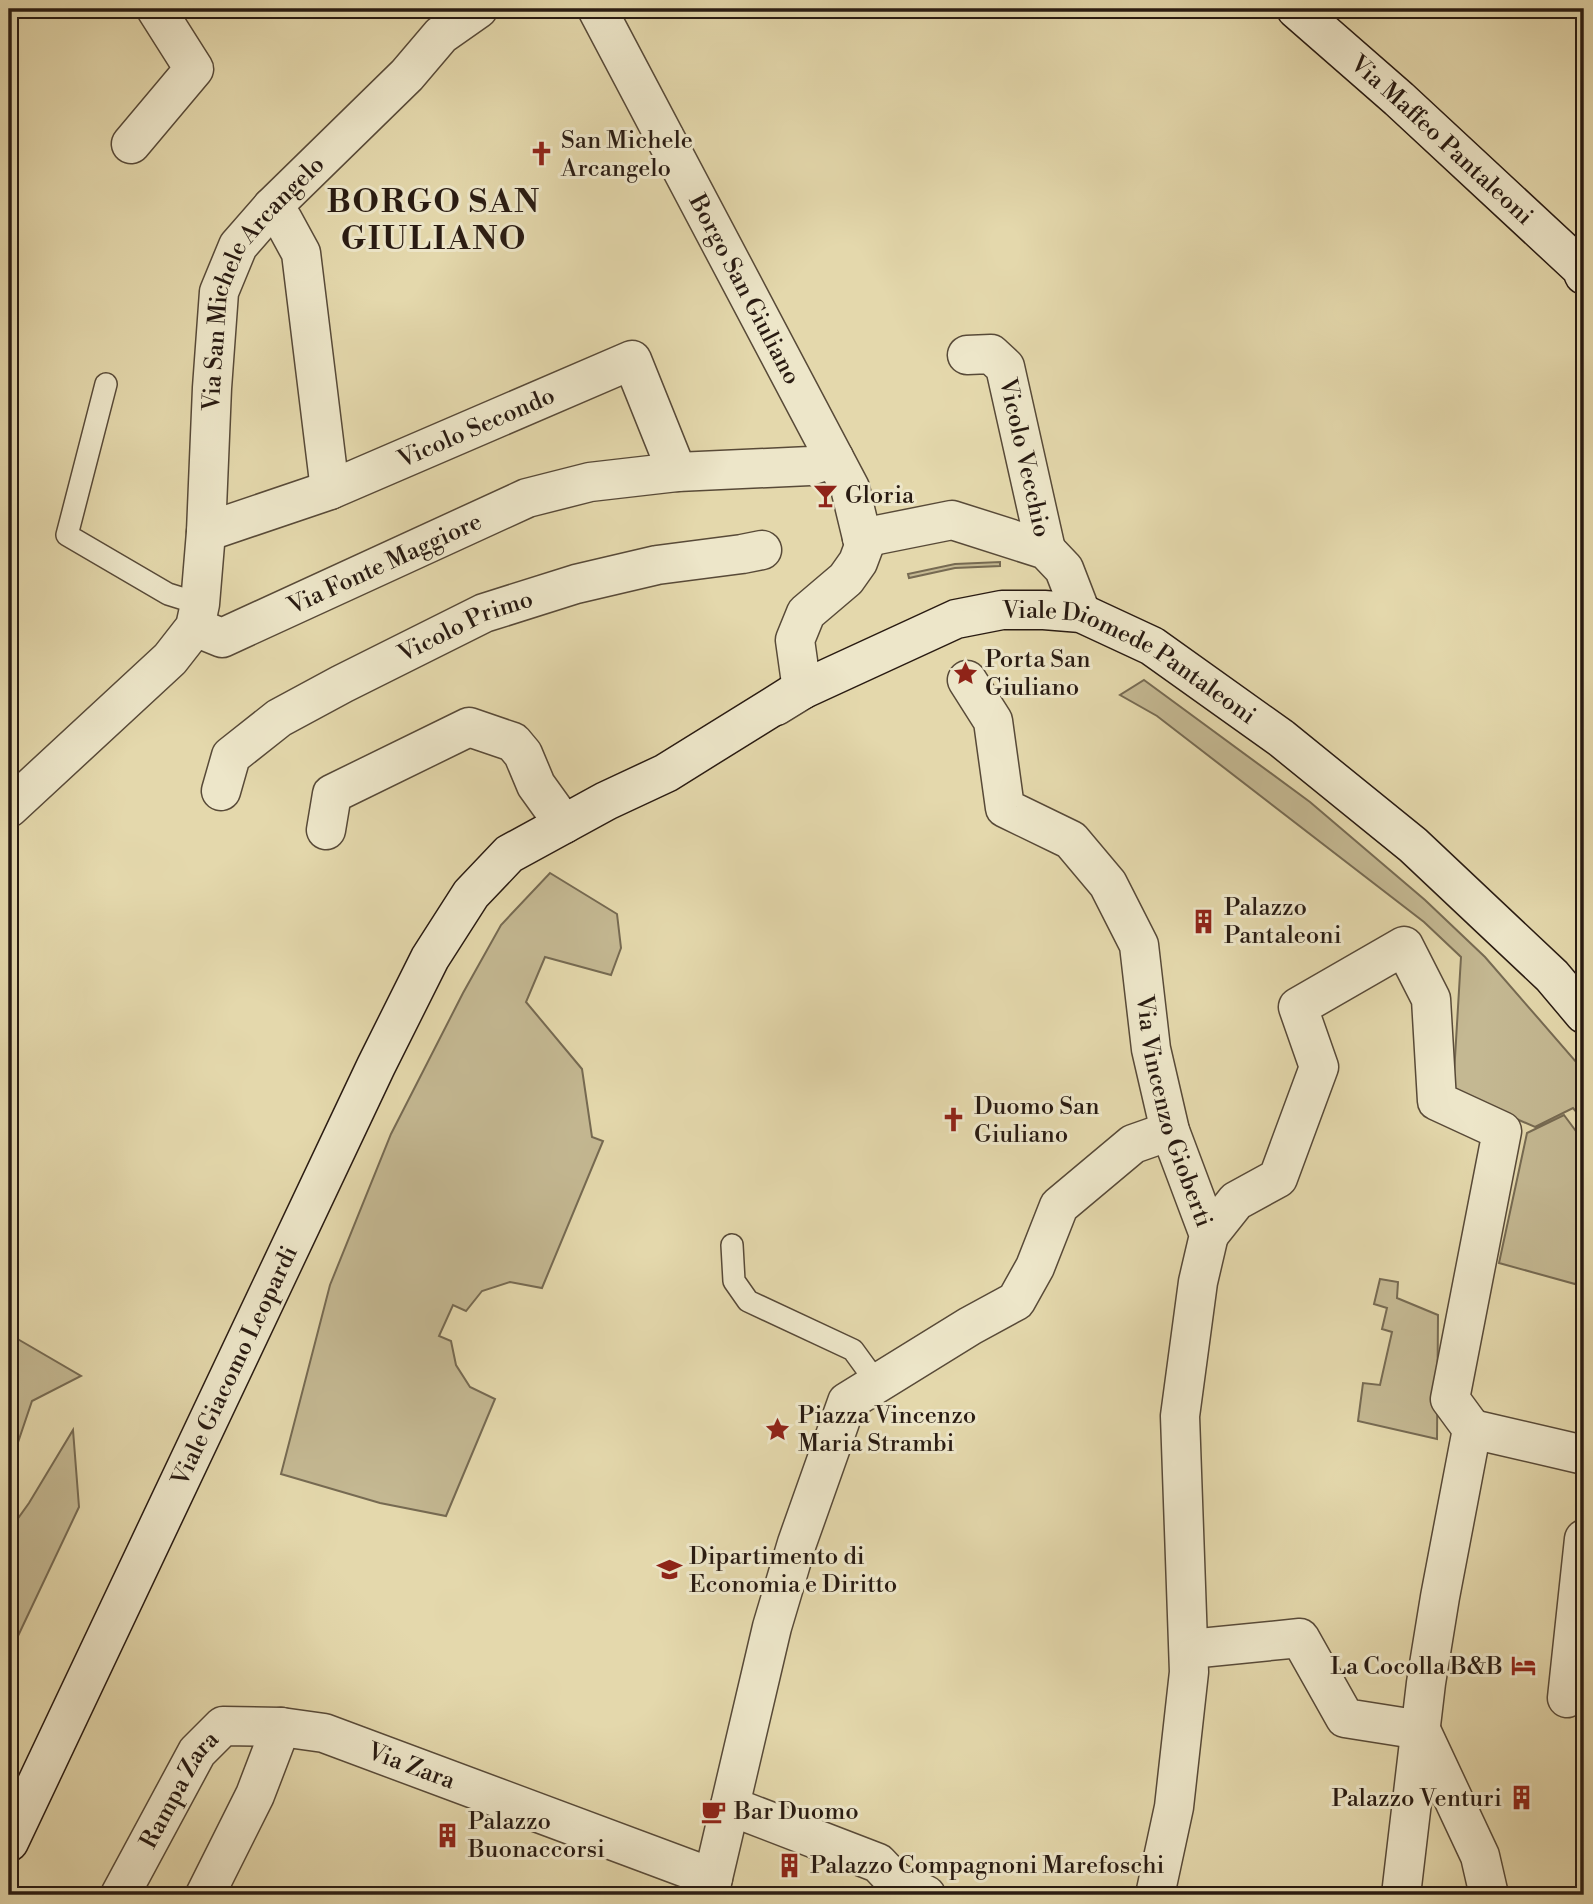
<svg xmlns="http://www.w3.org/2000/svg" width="1593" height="1904" viewBox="0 0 1593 1904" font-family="'Libre Bodoni',serif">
  <rect width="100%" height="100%" fill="#e4d8ac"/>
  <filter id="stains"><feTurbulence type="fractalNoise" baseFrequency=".00286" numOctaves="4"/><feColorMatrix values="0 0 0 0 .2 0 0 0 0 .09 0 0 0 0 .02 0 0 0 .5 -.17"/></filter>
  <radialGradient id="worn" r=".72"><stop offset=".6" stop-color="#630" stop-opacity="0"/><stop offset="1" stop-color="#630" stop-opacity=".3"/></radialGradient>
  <!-- green -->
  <path fill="#c4b892" stroke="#766a52" stroke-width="2" d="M1000 562V566L955 568 909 578 908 574 955 564Z
    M1144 680 1310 802 1425 900 1485 957 1584 1071V1121L1573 1108 1535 1127 1453 1091 1461 957 1424 922 1157 716 1120 695Z
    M550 873 617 914 621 948 611 975 545 957 526 1002 582 1069 592 1137 603 1141 542 1288 510 1282 482 1291 466 1311 453 1305 439 1336 451 1341 456 1365 470 1387 495 1399 446 1516 380 1503 281 1474 330 1285 391 1134 463 993 501 925Z
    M1564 1115 1584 1142V1272L1575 1284 1499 1263 1527 1133Z
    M1380 1279 1398 1282 1397 1298 1438 1315 1437 1439 1358 1421 1363 1383 1380 1385 1392 1332 1382 1329 1387 1308 1374 1304Z
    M9 1334 81 1376 32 1401 9 1469Z
    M73 1430 79 1507 9 1655V1531L29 1503Z"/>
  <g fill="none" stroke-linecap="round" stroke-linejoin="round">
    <defs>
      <path id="lane" d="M106 384 67 535 168 594 200 604
        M732 1245 734 1281 748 1301 853 1350 877 1383"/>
      <g id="street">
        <path id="s1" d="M597 9 850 488 864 546 858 562 846 579 806 613 795 640 802 690 776 706"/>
        <path d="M131 144 194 69 156 9"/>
        <path d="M272 207 283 220 301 253 330 490"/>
        <path id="s2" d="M967 355 991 354 1005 367 1046 550"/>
        <path id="s3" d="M206 532 330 490 632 360 677 472"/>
        <path d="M862 538 952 520 1046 550 1064 569 1081 613"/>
        <path id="s4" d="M195 627 222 638 527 498 590 482 677 472 810 466 834 458"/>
        <path id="s5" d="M967 680 993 721 1005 808 1071 840 1108 884 1139 945 1151 1049 1170 1131 1209 1235 1198 1282 1180 1416 1189 1672 1174 1807 1155 1895"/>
        <path id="s6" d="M221 791 231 756 279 718 342 684 484 613 576 584 657 565 742 554 762 550"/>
        <path id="s7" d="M9 808 170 659 195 627 200 604 206 532 212 388 219 292 238 246 272 207 407 75 441 35 478 9"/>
        <path d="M326 830 332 794 469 727 513 742 523 754 536 785 564 824"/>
        <path d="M1209 1235 1236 1201 1278 1178 1319 1067 1298 1007 1404 946 1431 999 1437 1101 1502 1131 1450 1399 1472 1429 1440 1597 1426 1683 1401 1895"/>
        <path d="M1472 1429 1584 1455"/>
        <path d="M1190 1649 1300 1638 1345 1718 1421 1730"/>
        <path d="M1567 1698 1584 1539"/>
        <path d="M1421 1730 1480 1856 1489 1895"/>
        <path d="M730 1806 878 1863 896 1882 926 1895"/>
        <path id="s8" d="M120 1895 197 1752 223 1726 281 1727 324 1733 713 1878"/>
        <path d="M205 1895 255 1795 281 1727"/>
        <path d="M709 1895 772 1627 797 1543 847 1402 970 1326 1016 1301 1035 1267 1059 1206 1133 1144 1170 1131"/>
      </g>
      <g id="secondary">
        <path id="s9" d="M1296 9 1399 99 1581 268 1584 275"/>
        <path id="s10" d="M9 1842 376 1066 430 958 471 894 509 854 606 801 666 773 793 694 956 619 1002 610H1044L1081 613 1152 646 1281 738 1413 845 1552 976 1584 1014"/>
      </g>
    </defs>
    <!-- lane casing -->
    <use href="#lane" stroke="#584a38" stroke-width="24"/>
    <!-- street casing -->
    <use href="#street" stroke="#584a38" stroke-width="41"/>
    <!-- secondary casing -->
    <use href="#secondary" stroke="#291b12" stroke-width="41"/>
    <!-- lane -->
    <use href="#lane" stroke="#ede6c9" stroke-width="21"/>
    <!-- street -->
    <use href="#street" stroke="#ede6c9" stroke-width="38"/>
    <!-- secondary -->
    <use href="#secondary" stroke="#ede6c9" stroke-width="38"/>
  </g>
  <!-- icons -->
  <defs>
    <symbol id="church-bare" viewBox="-9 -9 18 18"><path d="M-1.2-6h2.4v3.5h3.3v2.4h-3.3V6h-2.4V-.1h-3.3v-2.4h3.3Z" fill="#8f2418" stroke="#ede6c9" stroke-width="2.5" paint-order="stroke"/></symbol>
    <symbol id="bar-bare" viewBox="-9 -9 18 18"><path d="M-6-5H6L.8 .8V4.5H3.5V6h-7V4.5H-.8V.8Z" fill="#8f2418" stroke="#ede6c9" stroke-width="2.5" paint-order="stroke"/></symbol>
    <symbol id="sight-bare" viewBox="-9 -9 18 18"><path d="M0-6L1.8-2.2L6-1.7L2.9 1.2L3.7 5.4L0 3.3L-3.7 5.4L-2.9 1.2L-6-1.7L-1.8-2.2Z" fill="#8f2418" stroke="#ede6c9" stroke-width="2.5" paint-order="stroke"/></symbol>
    <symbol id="building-bare" viewBox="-9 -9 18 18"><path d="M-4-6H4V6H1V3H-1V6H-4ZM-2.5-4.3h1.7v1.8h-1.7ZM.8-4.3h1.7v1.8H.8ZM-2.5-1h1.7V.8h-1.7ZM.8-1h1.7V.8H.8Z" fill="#8f2418" stroke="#ede6c9" stroke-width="2.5" paint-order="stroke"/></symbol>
    <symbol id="university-bare" viewBox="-9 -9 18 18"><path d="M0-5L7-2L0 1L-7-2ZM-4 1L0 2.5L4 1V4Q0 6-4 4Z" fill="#8f2418" stroke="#ede6c9" stroke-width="2.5" paint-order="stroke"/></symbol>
    <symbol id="hotel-bare" viewBox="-9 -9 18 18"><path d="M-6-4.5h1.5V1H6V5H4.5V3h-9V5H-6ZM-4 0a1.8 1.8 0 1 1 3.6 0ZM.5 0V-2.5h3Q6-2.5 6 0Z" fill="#8f2418" stroke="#ede6c9" stroke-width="2.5" paint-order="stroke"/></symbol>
    <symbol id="cafe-bare" viewBox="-9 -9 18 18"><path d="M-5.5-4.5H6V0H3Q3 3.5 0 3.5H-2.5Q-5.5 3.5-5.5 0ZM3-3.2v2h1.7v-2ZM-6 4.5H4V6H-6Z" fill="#8f2418" stroke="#ede6c9" stroke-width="2.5" paint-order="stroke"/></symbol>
  </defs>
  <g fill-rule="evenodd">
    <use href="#church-bare" x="524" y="136" width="35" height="35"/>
    <use href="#bar-bare" x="808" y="478" width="35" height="35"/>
    <use href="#sight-bare" x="948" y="656" width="35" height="35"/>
    <use href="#building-bare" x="1186" y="904" width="35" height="35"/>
    <use href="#church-bare" x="936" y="1102" width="35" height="35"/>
    <use href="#sight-bare" x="760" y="1412" width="35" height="35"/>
    <use href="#university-bare" x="652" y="1552" width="35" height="35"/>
    <use href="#hotel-bare" x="1506" y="1648" width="35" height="35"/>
    <use href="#building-bare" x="1504" y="1780" width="35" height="35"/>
    <use href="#cafe-bare" x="696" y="1794" width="35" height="35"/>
    <use href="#building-bare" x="430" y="1818" width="35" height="35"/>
    <use href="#building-bare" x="772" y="1848" width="35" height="35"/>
  </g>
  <g text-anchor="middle" stroke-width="6" stroke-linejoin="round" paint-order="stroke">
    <!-- poi labels -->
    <g font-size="24" fill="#291b12" stroke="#ede6c9" text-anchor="start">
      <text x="561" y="148">San Michele<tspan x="561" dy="28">Arcangelo</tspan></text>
      <text x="845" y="503">Gloria</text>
      <text x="985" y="667">Porta San<tspan x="985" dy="28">Giuliano</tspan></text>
      <text x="1224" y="915">Palazzo<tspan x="1224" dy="28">Pantaleoni</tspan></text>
      <text x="974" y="1114">Duomo San<tspan x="974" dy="28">Giuliano</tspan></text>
      <text x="798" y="1423">Piazza Vincenzo<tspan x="798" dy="28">Maria Strambi</tspan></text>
      <text x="689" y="1564">Dipartimento di<tspan x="689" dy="28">Economia e Diritto</tspan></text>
      <text x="1503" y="1674" text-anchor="end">La Cocolla B&amp;B</text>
      <text x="1502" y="1806" text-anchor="end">Palazzo Venturi</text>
      <text x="734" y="1819">Bar Duomo</text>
      <text x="468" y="1829">Palazzo<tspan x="468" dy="28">Buonaccorsi</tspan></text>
      <text x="810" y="1873">Palazzo Compagnoni Marefoschi</text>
    </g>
    <!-- street labels -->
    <g font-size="24" fill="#291b12" stroke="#ede6c9">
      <text dy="8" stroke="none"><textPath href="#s9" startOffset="196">Via Maffeo Pantaleoni</textPath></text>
      <text dy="8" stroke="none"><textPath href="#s7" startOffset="621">Via San Michele Arcangelo</textPath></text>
      <text dy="8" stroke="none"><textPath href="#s1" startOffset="317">Borgo San Giuliano</textPath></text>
      <text dy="8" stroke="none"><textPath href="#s3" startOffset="290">Vicolo Secondo</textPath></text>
      <text dy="8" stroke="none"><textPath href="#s2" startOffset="136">Vicolo Vecchio</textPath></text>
      <text dy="8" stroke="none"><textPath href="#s4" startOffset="208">Via Fonte Maggiore</textPath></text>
      <text dy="8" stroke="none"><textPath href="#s6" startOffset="306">Vicolo Primo</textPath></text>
      <text dy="8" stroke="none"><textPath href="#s10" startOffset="1804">Viale Diomede Pantaleoni</textPath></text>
      <text dy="8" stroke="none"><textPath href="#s5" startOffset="506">Via Vincenzo Gioberti</textPath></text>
      <text dy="8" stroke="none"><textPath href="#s10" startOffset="527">Viale Giacomo Leopardi</textPath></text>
      <text dy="8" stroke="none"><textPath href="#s8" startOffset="394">Via Zara</textPath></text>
      <text dy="8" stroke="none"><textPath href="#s8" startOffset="121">Rampa Zara</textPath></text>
    </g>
    <!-- district labels -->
    <g font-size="32" font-weight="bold" letter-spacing="2" fill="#291b12" stroke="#ede6c9">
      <text x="434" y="212">BORGO SAN<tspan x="434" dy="37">GIULIANO</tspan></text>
    </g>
  </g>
  <!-- margin -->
  <rect width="1593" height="1904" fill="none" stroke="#e4d8ac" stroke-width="35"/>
  <rect x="10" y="10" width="1572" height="1883" fill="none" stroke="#291b12" stroke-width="3.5"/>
  <rect x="18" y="18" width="1558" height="1869" fill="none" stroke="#291b12" stroke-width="2"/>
  <rect width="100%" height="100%" filter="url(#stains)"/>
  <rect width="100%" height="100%" fill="url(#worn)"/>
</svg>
